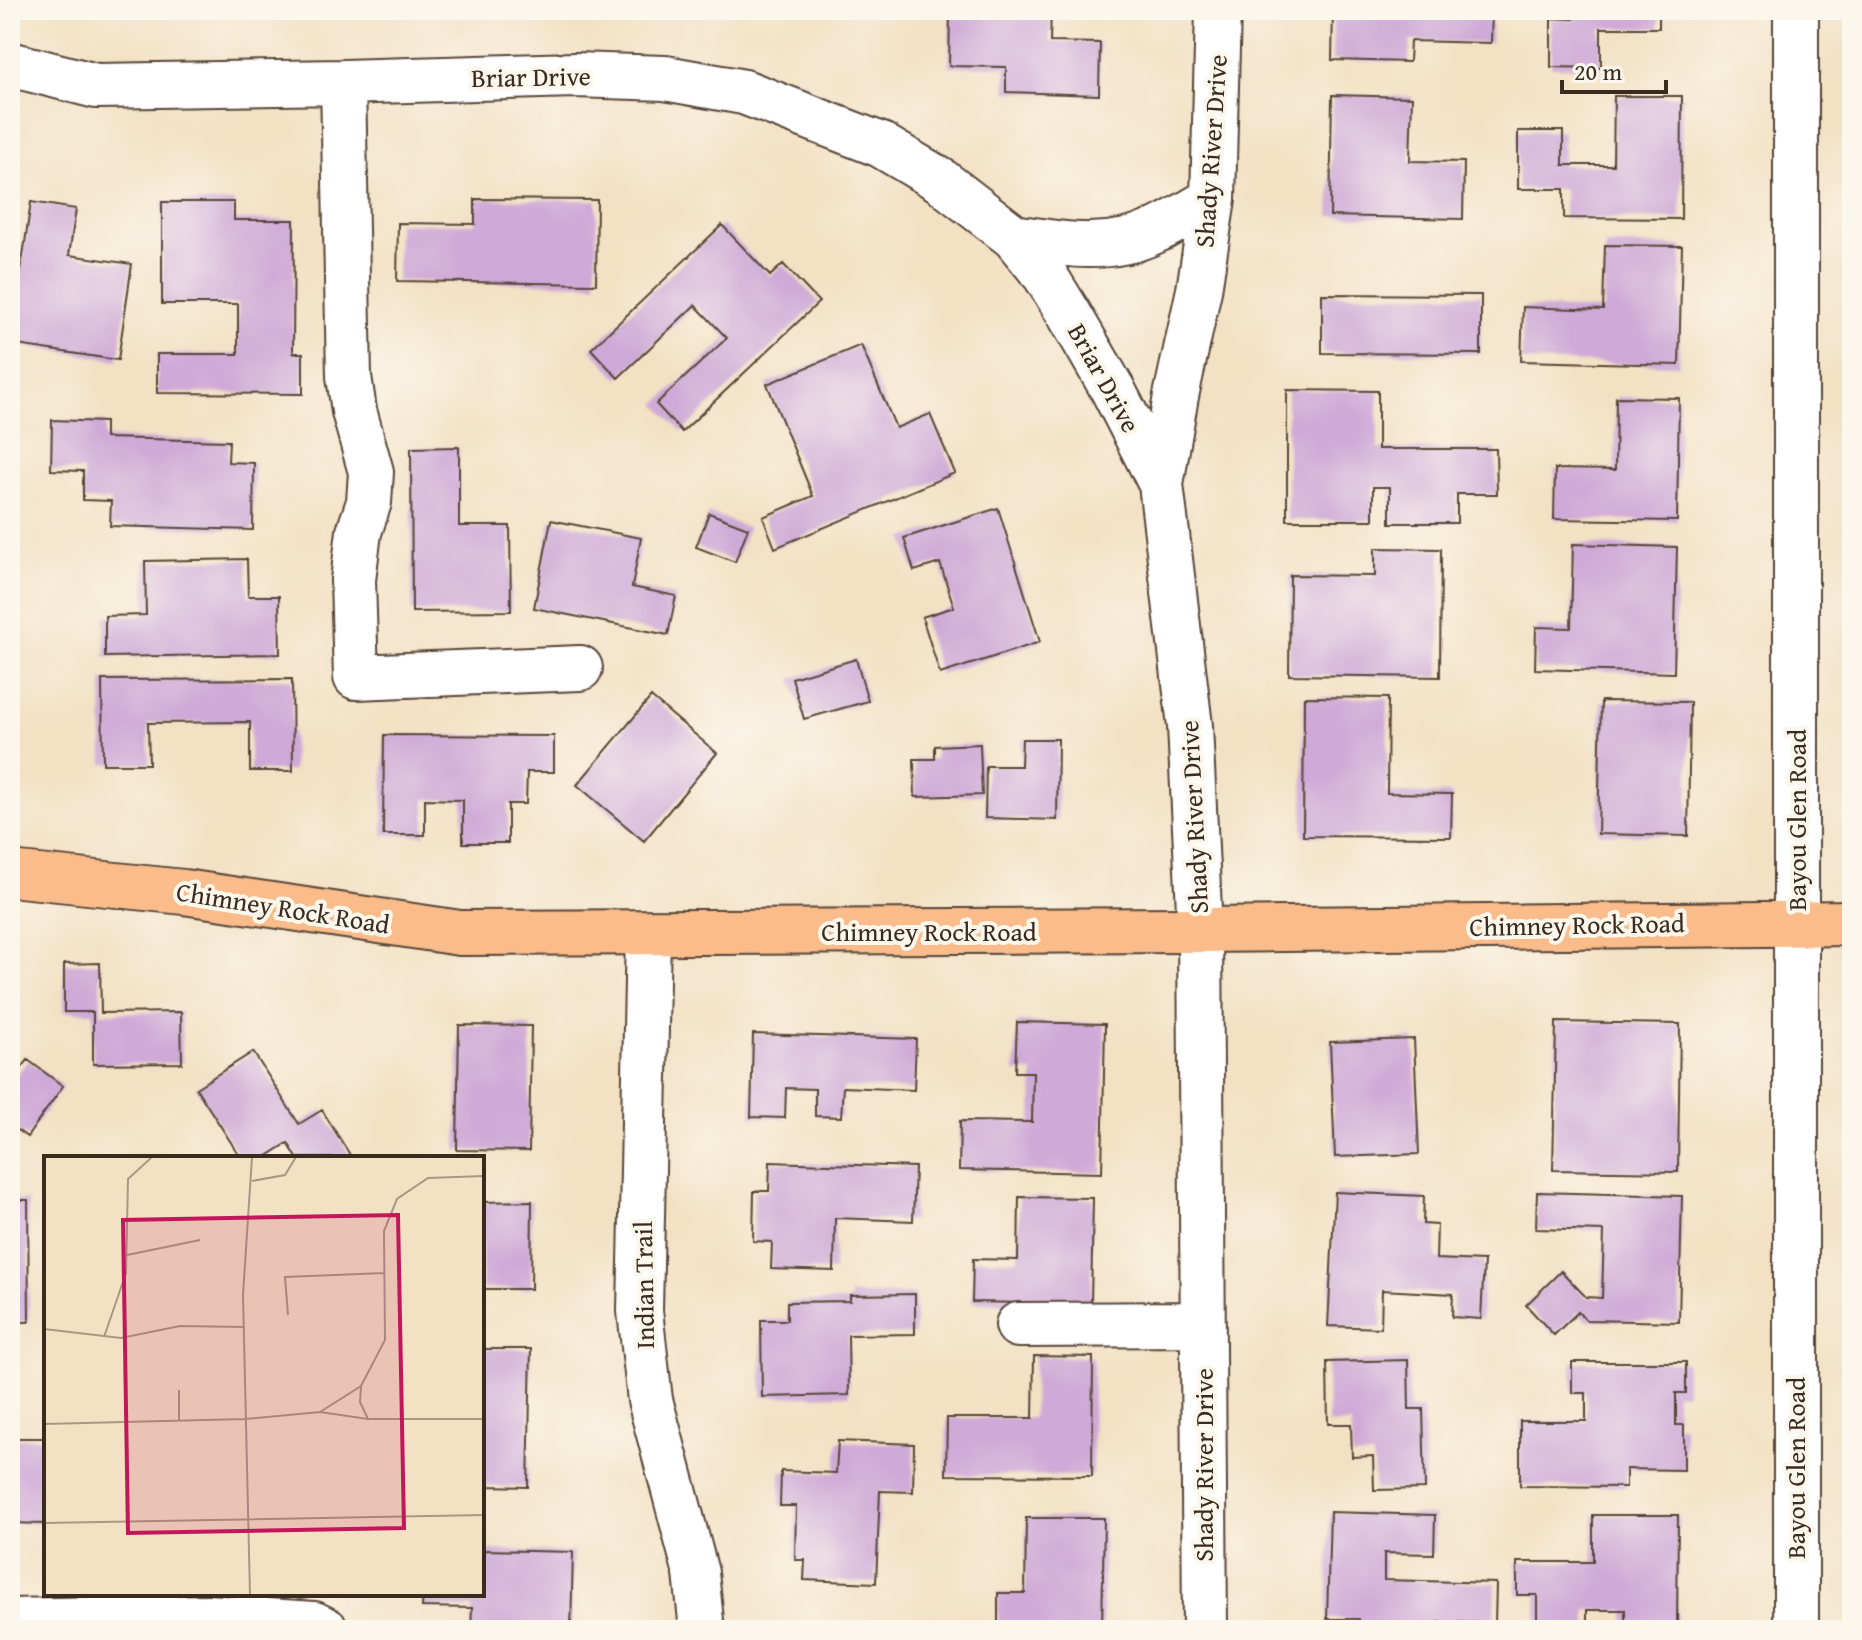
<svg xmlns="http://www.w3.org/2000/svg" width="1862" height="1640" viewBox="0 0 1862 1640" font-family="'Gentium Book Plus',serif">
  <rect width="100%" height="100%" fill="#fbf7ec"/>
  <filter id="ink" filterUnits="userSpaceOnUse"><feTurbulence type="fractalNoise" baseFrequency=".0125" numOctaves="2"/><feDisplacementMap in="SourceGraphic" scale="16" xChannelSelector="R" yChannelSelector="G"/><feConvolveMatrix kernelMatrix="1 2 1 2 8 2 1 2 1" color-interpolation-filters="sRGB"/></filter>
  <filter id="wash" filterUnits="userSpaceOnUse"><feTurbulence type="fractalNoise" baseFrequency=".006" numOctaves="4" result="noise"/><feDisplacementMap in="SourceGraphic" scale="32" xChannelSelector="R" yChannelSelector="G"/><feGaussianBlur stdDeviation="1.8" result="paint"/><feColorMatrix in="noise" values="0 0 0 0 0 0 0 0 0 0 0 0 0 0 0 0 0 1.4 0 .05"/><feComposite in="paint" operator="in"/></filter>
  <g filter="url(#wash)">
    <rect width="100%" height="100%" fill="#f3e1c4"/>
    <g id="blocks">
      <!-- building -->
      <path fill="#cfa9d7" d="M950 10H1051L1050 42 1100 43 1099 95 1006 92V67L949 66Z
        M1333 10H1492L1491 43 1410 41 1409 62 1332 60Z
        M1574 10H1659V28H1601V68L1551 67V18L1574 19Z
        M1332 95 1412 97 1410 161 1464 162 1463 219 1330 216Z
        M1614 96H1682L1681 219 1564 218V189H1518V131H1563V165H1613Z
        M475 199 597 200 596 284 397 281 398 223 475 224Z
        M31 202 76 209 69 255 132 264 118 360 10 344Z
        M162 202H234V220H294L293 353H303V394L157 393V354H238V304H162Z
        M722 225 770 276 783 264 819 302 682 432 656 404 727 338 695 305 618 378 591 349Z
        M1605 245 1682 246 1679 365 1521 361 1523 307 1603 310Z
        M1322 294 1481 295V354L1322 353Z
        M861 345 896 428 930 414 955 473 775 548 763 517 813 496 767 384Z
        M1287 390 1378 391V449H1496L1497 494H1457V523H1390V487H1373V520H1287Z
        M1616 397 1679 398 1677 521 1554 519 1555 469 1615 470Z
        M52 420 105 422V438L229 441 228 462 254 463 253 530 110 526 111 501 83 500V471L51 470Z
        M459 447V526H510L511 611 412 612 411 448Z
        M998 508 1040 642 940 674 922 617 954 607 940 563 914 571 904 538Z
        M709 513 748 528 735 562 696 547Z
        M551 520 641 538 632 587 676 596 668 635 534 608Z
        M1573 544 1677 547 1674 673 1535 669 1536 627 1571 628Z
        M1375 548 1441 549 1440 677 1289 675 1290 575 1375 576Z
        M247 559 248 596H279L280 654 105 657V616L146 615 145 561Z
        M856 659 868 701 804 719 792 678Z
        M292 679 293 771H250V722L148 723 149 764H103L102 680Z
        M651 697 717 753 644 841 577 785Z
        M1304 697 1388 698 1387 793 1452 794 1451 837 1303 836Z
        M1601 701 1690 702 1688 836 1598 834Z
        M384 735 554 736V772H527L526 804H508V843H463V800L425 799V835H383Z
        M1022 739H1058L1057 820 985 818 986 766H1021Z
        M980 744 982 795 915 797 914 759H935V746Z
        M100 963 101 1013 181 1012 182 1063 93 1064V1012H64V964Z
        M1017 1022 1105 1024 1102 1173 959 1170 960 1121 1032 1122 1033 1072H1015Z
        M1556 1022 1680 1024 1678 1172 1553 1170Z
        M459 1025 531 1026 529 1151 457 1150Z
        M753 1034 916 1039 914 1090 843 1087 841 1117 815 1116V1089L786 1088 785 1118 751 1117Z
        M1414 1039 1419 1154 1335 1157 1330 1042Z
        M253 1052 299 1124 322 1110 350 1155 345 1158H297L288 1143 264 1158H241L196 1088Z
        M28 1060 63 1086 27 1137 10 1125V1083Z
        M770 1162 915 1167 913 1221 835 1218 834 1271 771 1269 772 1242 753 1241 754 1191H769Z
        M1335 1192 1424 1196 1423 1224 1437 1225 1436 1259 1484 1261 1481 1319 1452 1317 1453 1294 1382 1290 1381 1328 1328 1326Z
        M1537 1192 1682 1196 1679 1322 1586 1320 1578 1312 1554 1335 1526 1305 1561 1271 1586 1297 1602 1298 1604 1231 1536 1229Z
        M1019 1197 1093 1198 1091 1304 972 1302 973 1259 1018 1260Z
        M10 1200H28L29 1322H10Z
        M532 1201 531 1289H482V1202Z
        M915 1294V1334L848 1335 849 1395 762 1397 761 1320H787V1302L850 1301V1295Z
        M482 1349H531L528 1487 482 1486Z
        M1034 1356 1093 1357 1092 1476 946 1475 947 1418H1033Z
        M1408 1360 1409 1409H1423L1425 1489 1374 1490 1373 1456 1352 1457 1351 1424H1328L1327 1362Z
        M1572 1362H1686V1393H1676V1425H1684V1470L1626 1469V1487L1520 1486V1421H1586V1393H1572Z
        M13 1438H46V1524L10 1523Z
        M838 1441 914 1444 913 1492 880 1491 876 1583 804 1580 805 1560H795L796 1506H780L781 1471 836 1473Z
        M1330 1512 1435 1515 1434 1554 1384 1553V1580L1496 1583 1495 1623 1439 1622V1630H1359V1619H1327Z
        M1593 1515H1678L1677 1630H1625V1610H1587V1630H1537V1595H1517V1562H1593Z
        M1026 1518H1104L1102 1630H998V1593H1025Z
        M482 1550 573 1552 571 1630H471L472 1608 422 1607 423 1594H482Z
        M824 1623 867 1625V1630H824Z"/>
    </g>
  </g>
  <g filter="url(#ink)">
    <use href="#blocks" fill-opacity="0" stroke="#574537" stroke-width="2"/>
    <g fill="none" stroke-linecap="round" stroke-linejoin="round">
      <defs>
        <path id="minor" d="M10 64 96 86 343 82 575 75 665 78 744 92 881 145 940 180 1014 237 1045 275 1069 314 1113 390 1161 484
          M343 82 349 376 354 411 371 472 369 502 359 532 353 580 356 677 580 668
          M1014 237C1060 244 1108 253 1153 232 1174 223 1193 210 1213 199
          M648 934 640 1311 650 1400 696 1573 702 1630
          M1018 1325 1203 1324
          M10 1621 207 1617 314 1624 326 1630
          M1205 1630 1200 930 1190 726 1161 484 1176 396 1199 290 1213 199 1218 10
          M1796 1630V10"/>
        <path id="major" d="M10 874 184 892 460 933 1200 930 1852 923"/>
      </defs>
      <!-- minor casing -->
      <use href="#minor" stroke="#574537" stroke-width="48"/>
      <!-- major casing -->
      <use href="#major" stroke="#574537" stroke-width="48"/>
      <!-- minor -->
      <use href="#minor" stroke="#fff" stroke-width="44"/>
      <!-- major -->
      <use href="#major" stroke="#f9bc8a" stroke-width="44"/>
    </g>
  </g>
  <g text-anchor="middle" stroke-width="8" stroke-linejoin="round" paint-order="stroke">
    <!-- street labels -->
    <g font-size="26" fill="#3b2a1e" stroke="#fbf7ec">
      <text transform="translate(531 77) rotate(-1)" y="9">Briar Drive</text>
      <text transform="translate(1211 151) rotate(-86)" y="9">Shady River Drive</text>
      <text transform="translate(1104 378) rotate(61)" y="9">Briar Drive</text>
      <text transform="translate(1194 817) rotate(-93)" y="9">Shady River Drive</text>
      <text transform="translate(1797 820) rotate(-90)" y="9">Bayou Glen Road</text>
      <text transform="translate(283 908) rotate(9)" y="9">Chimney Rock Road</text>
      <text transform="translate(1577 925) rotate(-1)" y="9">Chimney Rock Road</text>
      <text x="929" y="941">Chimney Rock Road</text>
      <text transform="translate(644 1285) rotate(-91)" y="9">Indian Trail</text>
      <text transform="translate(1204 1465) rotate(-90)" y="9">Shady River Drive</text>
      <text transform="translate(1796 1468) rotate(-90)" y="9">Bayou Glen Road</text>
    </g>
  </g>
  <!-- overview -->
  <g transform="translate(44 1156)">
    <rect width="440" height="440" fill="#f3e1c4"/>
    <path fill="none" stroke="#a99882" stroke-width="2" d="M208 25 241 19 252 1M83 99 156 84M244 159 241 121 341 117M0 173 77 182 136 170 199 171M60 181 82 117 84 23 108 1M317 231 316 246 324 263M135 234V265M276 256 317 230 341 184 340 75 353 43 384 22 440 20M0 268 201 263 276 256 324 263H440M0 367 440 359M206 439 199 139 208 1"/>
    <path fill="#c2185b" fill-opacity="0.15" stroke="#c2185b" stroke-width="4" d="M354 59 360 372 84 377 79 64Z"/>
    <rect width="440" height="440" fill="none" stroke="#3b2a1e" stroke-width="4"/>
  </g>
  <!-- margin -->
  <rect width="1862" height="1640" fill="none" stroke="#fbf7ec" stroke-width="40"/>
  <!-- scale -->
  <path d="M1562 80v12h104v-12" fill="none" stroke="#3b2a1e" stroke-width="4"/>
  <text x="1574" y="80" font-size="24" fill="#3b2a1e" stroke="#fbf7ec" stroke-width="6" paint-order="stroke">20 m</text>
</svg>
